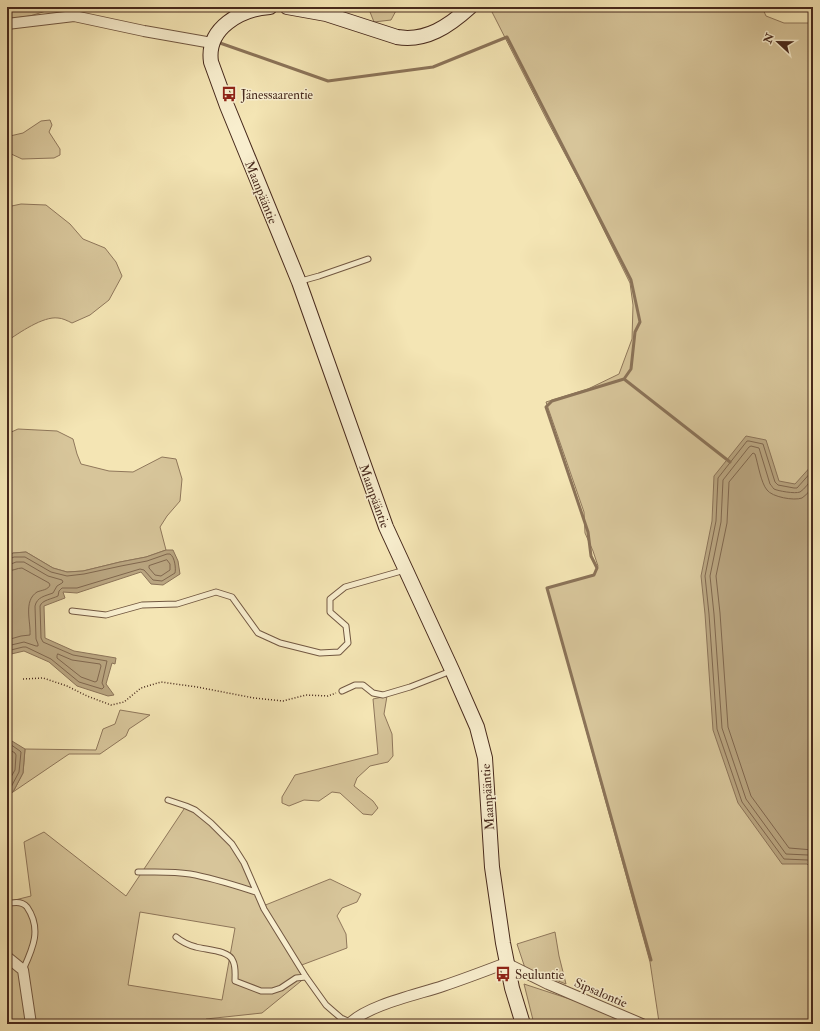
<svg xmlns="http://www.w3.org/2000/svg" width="820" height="1031" viewBox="0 0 820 1031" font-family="'IM FELL Double Pica',serif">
  <rect width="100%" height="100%" fill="#f4e5b4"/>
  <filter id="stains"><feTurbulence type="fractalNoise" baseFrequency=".005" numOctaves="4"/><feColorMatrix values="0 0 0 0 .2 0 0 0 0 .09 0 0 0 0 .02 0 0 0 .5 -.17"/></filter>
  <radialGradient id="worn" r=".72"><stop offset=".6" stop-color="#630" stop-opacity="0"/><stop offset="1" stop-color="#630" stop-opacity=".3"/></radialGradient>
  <!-- green -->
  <path fill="#d7c59a" stroke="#8f775b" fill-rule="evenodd" d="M7 7H35L46 11 30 16 7 19Z
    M368 7H398L391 20 374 22Z
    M491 7H762L766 16 784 23H813V1024H664L659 1022 650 962 547 588 594 575 598 566 593 551 585 533 584 512 546 402 588 389 619 374 632 339 633 305 630 283 582 186 548 122 492 12Z
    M50 120 52 125 49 132 60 149V155L54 158 22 159 7 152V138L10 136 23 133 41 121Z
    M21 204 46 205 70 224 83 239 105 248 116 262 122 276 109 300 90 315 72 323C68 321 62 318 58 318 43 316 19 333 7 341V207Z
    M18 429 57 431 73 439 77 454 81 464 109 471 133 472 162 457 176 459 182 479 180 501 167 516 160 527 166 550 146 557 120 562 83 571 67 572 53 568 26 552 13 553 7 557V434Z
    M387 696 384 714 392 734 393 756 388 762 370 766 357 778 354 786 373 801 378 808 372 815 363 814 340 793 332 792 319 801 304 800 289 806 282 803V797L295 775 378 754 373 699Z
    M120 710 150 715 129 729 126 736 100 754H69L13 792 23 773 25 749 96 750 103 729 115 724Z
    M186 806 195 810 232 844 263 906 330 879 361 894 357 902 342 908 337 916 346 934 347 948 299 966 306 977 262 1013 206 1019V1024H7V902L31 896 24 842 44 832 126 896ZM140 912 235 928 222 1000 128 985Z
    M555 932 559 956 566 984 525 968 517 944Z
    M524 984 591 1006 631 1024H534Z"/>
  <!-- water -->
  <path fill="#b9a580" stroke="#8b7358" d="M746 436 766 440 779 481 795 484 813 464V870L807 864H782L738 803 713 730 705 614 701 576 712 521 714 476Z
    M166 550H173L178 561 180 574 163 585 151 584 141 572 77 593 63 592 65 598 44 606 45 638 74 651 116 658 115 664 112 663 106 684 114 695 108 696 77 686 49 662 24 651 7 655V557L13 553 26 552 53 568 67 572 83 571 120 562 146 557Z
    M7 738 25 749 23 773 13 792 7 796Z"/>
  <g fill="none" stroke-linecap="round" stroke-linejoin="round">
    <!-- shore -->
    <path stroke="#80674e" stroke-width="1" d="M813 470 797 488H794L778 485 775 482 763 444 749 441H747L718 478 716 521 705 576 709 614 717 729 742 802 784 859 808 860 813 864
      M813 478C809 482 805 489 800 492 795 494 778 491 774 489 772 487 772 486 770 484L759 448 751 446 749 447 723 480 721 522 710 576 714 614 722 728 746 799 786 854 808 855 813 857
      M813 487C810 491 806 495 802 498 794 501 772 497 767 490 761 483 758 464 755 454L753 453 752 454 729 482 727 523 716 576 720 613 728 727 751 796 789 848 813 850
      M7 560 14 557H25L51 572 67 576 84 574 121 566 147 561 167 554C168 554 169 554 170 554 175 557 176 569 175 573L162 581 153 580 144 570 140 569 77 588H62L59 591 58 596C52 599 42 600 40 606L41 638 43 642 73 655 107 661 102 683 104 687 102 689 79 682 51 659 26 647H23L7 651
      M167 560 170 564V570L161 576 155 575 149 568V566Z
      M7 565 11 564 16 562H24L48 576 62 580 63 582 62 583 57 586 53 593C45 596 37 597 35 606L36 639 38 644V646H36L24 642 7 646
      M7 571C13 571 17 568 22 568L49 583 50 585C48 590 42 590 37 592 23 601 31 622 30 635L21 636 7 640
      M58 654 72 660 100 664 101 666 97 681 95 682 81 677 57 658V656Z
      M7 742 20 751 21 752 19 772 10 789 7 791
      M7 748 15 753 16 755 15 770 7 784"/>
    <!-- stream -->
    <path stroke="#8b7358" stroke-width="3" d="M220 43 328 81 433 67 507 37 631 280 640 322 635 332 631 369 624 379 552 401 546 407 588 532 591 556 597 568 594 575 547 588 651 960
      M624 379 730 462"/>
    <defs>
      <path id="lane" d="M301 281 319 276 368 259
        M72 611 106 615 142 605 177 604 216 592 232 597 258 633 280 643 320 653 339 652 348 643 346 626 330 612V599L345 587 405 570
        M342 691 355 685H363L373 693 383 695 410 687 451 671
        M168 800 186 806 195 810 211 823 232 844 244 863 264 909 306 977 326 1005 334 1012 341 1018 350 1022
        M138 872C155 872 173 871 190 874 213 878 234 885 256 892
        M7 904C14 902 22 901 27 907 42 929 33 948 23 970
        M176 937C182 942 188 945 196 947 206 950 229 950 233 961 236 967 235 974 235 981L261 991H272L281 988 296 978 306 977"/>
      <path id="street" d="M7 24 74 16 144 31 212 43
        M7 957 23 970 31 1024
        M349 1024C368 1005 416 995 443 986 464 979 485 971 506 963L548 984 642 1024"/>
      <path id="secondary" d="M270 7C241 9 206 28 211 62L227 106 299 282 386 527 452 670 477 727 485 758 492 867 503 943 512 988 523 1024
        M287 7 326 14 397 37C426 42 449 26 470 7"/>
    </defs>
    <!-- lane casing -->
    <use href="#lane" stroke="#725842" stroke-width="7"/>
    <!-- street casing -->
    <use href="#street" stroke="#725842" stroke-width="12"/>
    <!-- secondary casing -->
    <use href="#secondary" stroke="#47291c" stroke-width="16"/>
    <!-- path -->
    <path stroke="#47291c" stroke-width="1.5" stroke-dasharray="1 2" stroke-linecap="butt" d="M23 679 43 678 67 686 87 696 111 705 124 702 141 688 161 682 197 687 254 698 283 701 306 695 328 696 336 693"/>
    <!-- lane -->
    <use href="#lane" stroke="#f8eece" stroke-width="5"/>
    <!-- street -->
    <use href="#street" stroke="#f8eece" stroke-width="10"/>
    <!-- secondary -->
    <use href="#secondary" stroke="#f8eece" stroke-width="14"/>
  </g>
  <!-- icons -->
  <defs>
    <symbol id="bus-bare" viewBox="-9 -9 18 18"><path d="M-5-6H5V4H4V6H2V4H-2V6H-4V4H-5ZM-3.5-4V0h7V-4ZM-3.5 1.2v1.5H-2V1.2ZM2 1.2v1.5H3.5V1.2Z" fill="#8f2418" stroke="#f8eece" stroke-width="2.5" paint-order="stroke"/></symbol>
  </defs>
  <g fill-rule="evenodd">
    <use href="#bus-bare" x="218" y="83" width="22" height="22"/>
    <use href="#bus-bare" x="492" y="963" width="22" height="22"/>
  </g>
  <g text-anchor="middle" stroke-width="3" stroke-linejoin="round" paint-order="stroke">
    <!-- poi labels -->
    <g font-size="13" fill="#47291c" stroke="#f8eece" text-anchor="start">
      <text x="241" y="99">Jänessaarentie</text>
      <text x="515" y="979">Seuluntie</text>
    </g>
    <!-- street labels -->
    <g font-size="13" fill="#47291c" stroke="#f8eece">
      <text transform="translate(262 192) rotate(68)" y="5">Maanpääntie</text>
      <text transform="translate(375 496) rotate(70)" y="5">Maanpääntie</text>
      <text transform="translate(487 797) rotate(-94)" y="5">Maanpääntie</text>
      <text transform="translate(601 992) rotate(23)" y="5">Sipsalontie</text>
    </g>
  </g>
  <!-- margin -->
  <rect width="820" height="1031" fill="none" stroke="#f4e5b4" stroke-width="24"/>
  <rect x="8" y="8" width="804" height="1015" fill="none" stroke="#47291c" stroke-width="2"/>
  <rect x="12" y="12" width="796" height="1007" fill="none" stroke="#47291c"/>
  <!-- north arrow -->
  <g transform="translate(778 42) rotate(292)" stroke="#f8eece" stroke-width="3" paint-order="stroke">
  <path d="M0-3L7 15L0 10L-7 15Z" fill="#47291c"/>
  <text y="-6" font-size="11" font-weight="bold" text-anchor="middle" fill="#47291c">N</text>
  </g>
  <rect width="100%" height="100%" filter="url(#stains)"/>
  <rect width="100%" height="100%" fill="url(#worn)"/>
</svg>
